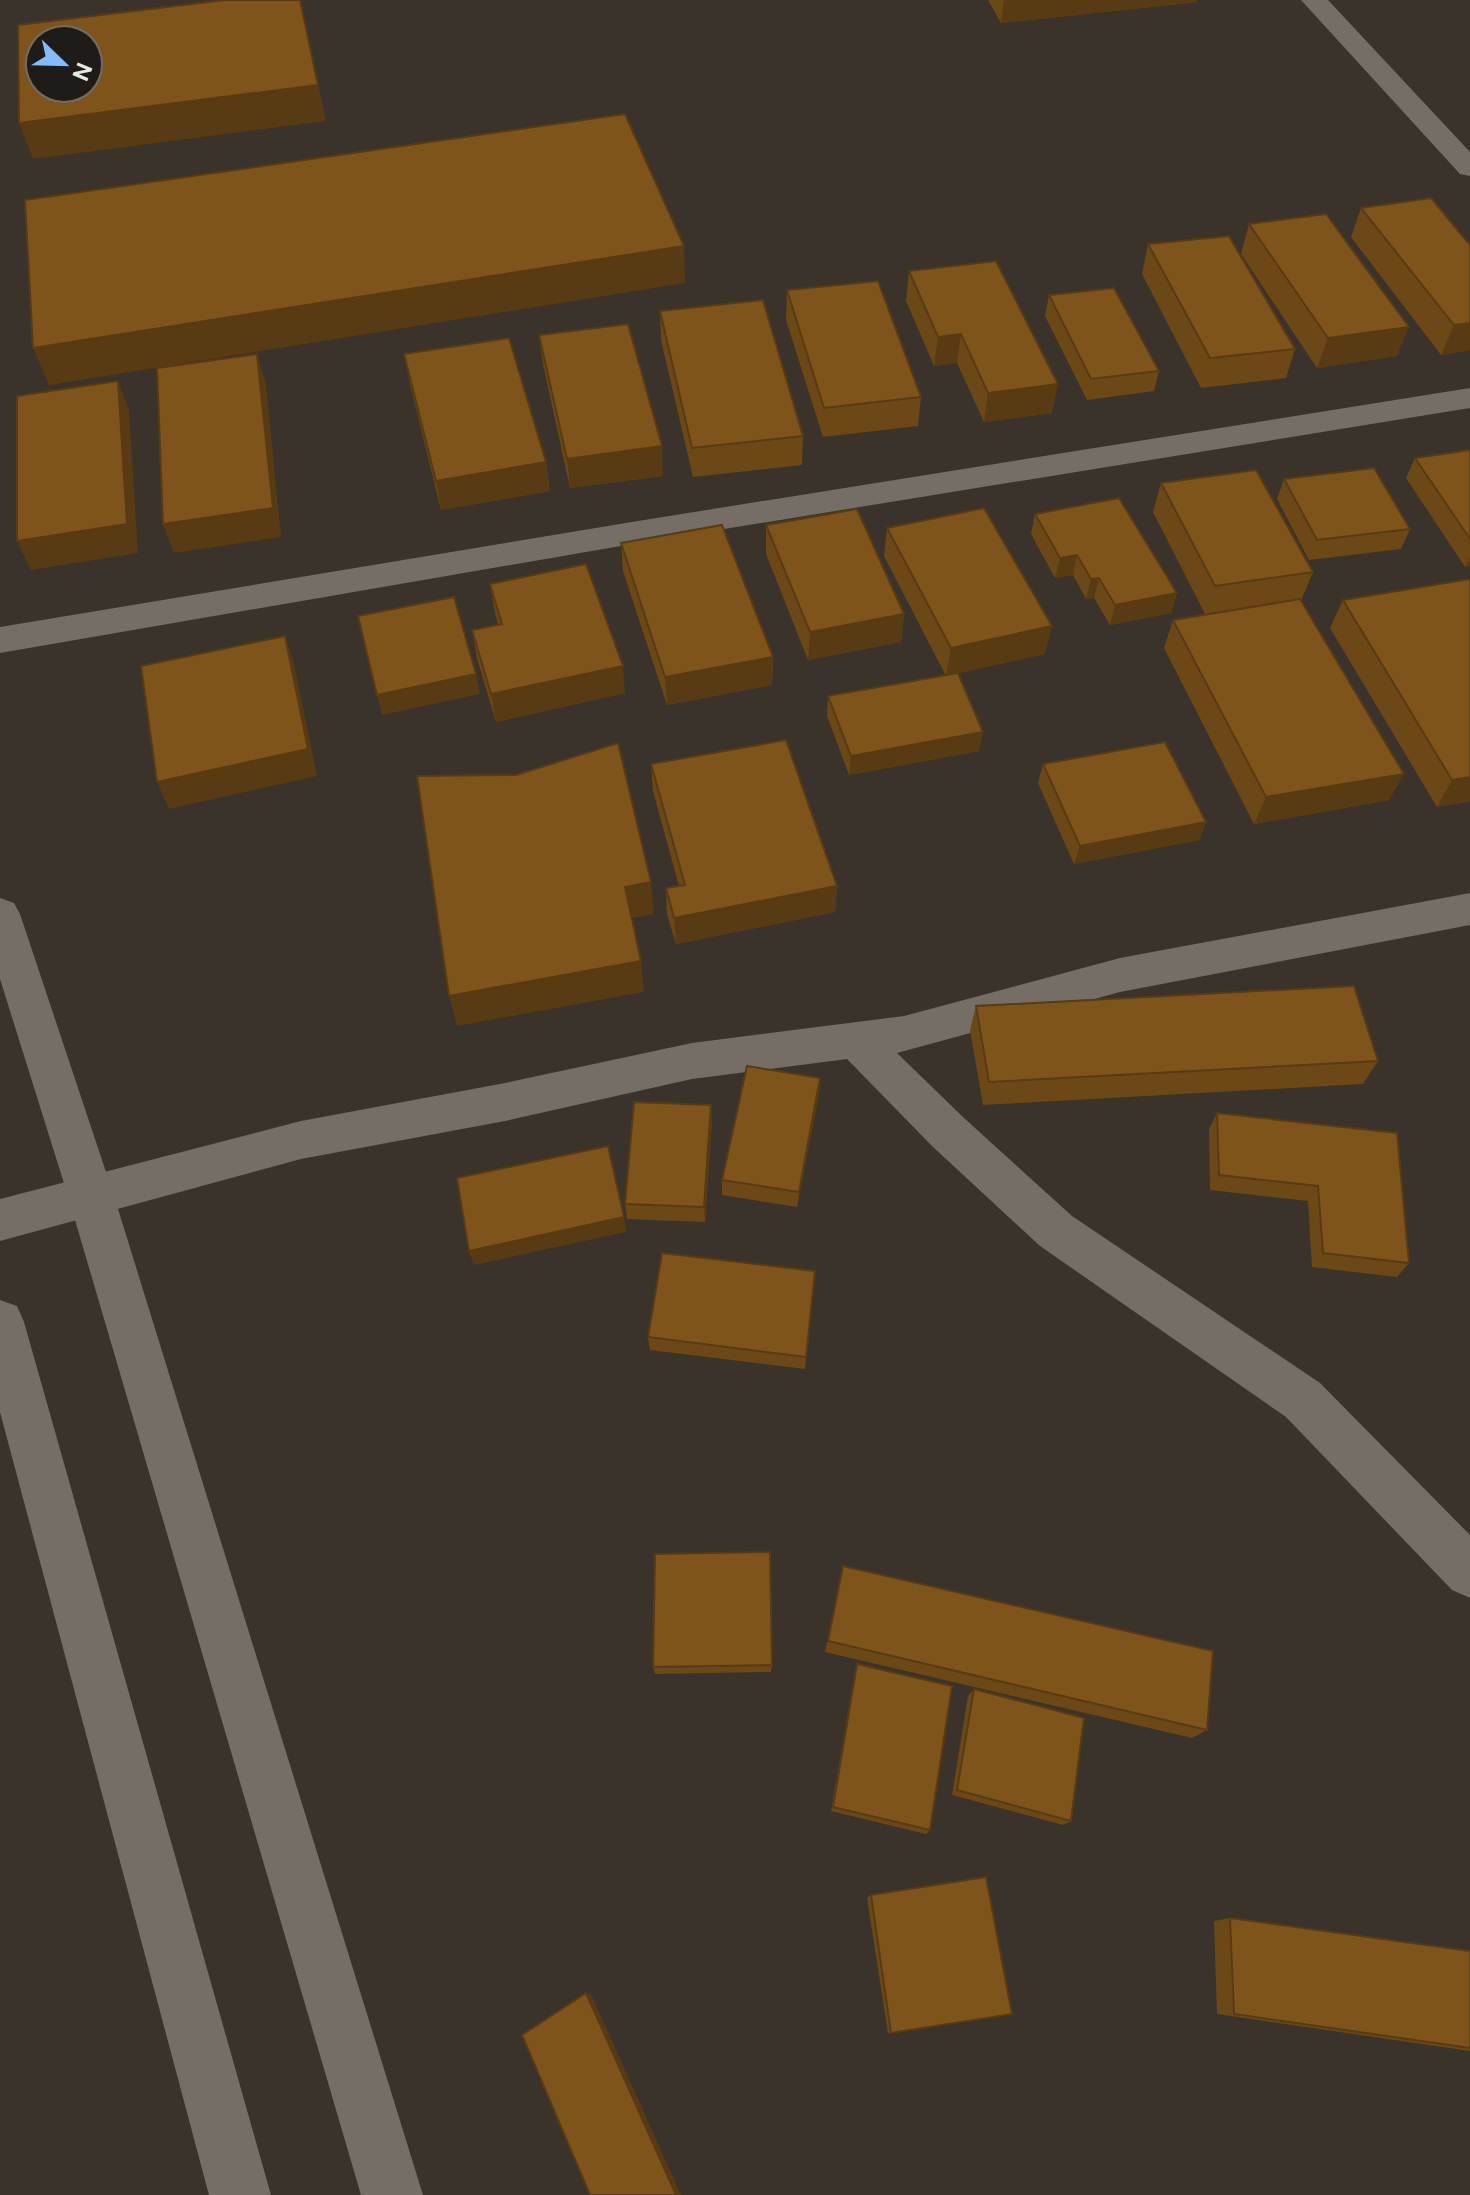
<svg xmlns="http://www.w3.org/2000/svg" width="1470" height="2195" viewBox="0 0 1470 2195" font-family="'Public Sans',sans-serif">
  <rect width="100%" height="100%" fill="#39332c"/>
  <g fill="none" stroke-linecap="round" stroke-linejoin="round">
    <!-- minor -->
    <path fill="#756e66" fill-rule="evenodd" d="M1301 0H1328L1470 152V176L1460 174Z
      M1470 388V408L638 543 0 653V627L638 521Z
      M1470 893V925L1120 992 897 1053 964 1118 1072 1216 1320 1383 1470 1535V1598L1452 1590 1286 1417 1040 1246 932 1146 847 1059 692 1079 505 1121 301 1159 0 1241V1199L301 1121 505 1083 692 1043 904 1016 1120 958Z"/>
    <!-- tertiary -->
    <path fill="#756e66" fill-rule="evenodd" d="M0 898 14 903 20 914 114 1196 423 2195H361L68 1196 0 979Z
      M0 1300 17 1306 24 1322 271 2195H209L0 1412Z"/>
  </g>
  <!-- wall -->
  <path fill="#6c4817" d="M988 0H1198V2L1001 23Z
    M1361 208 1470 245V350L1441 355 1351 237Z
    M1249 224 1397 356 1317 368 1241 254Z
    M1148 244 1295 349 1286 378 1201 388 1142 274Z
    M909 271 1052 413 984 422 957 363 934 366 906 301Z
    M787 290 921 397 918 426 823 437 786 320Z
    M1049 295 1159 371 1154 391 1087 400 1045 316Z
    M660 311 803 436 802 465 693 477 661 340Z
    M539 335 663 476 570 488 543 364Z
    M404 354 546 462 550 491 441 510 410 384Z
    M1470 450V566L1465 567 1406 478 1415 458Z
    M1284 479 1410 529 1401 549 1309 560 1277 499Z
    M1161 483 1313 572 1301 601 1389 800 1254 824 1164 648 1173 620 1205 614 1153 512Z
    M1035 514 1177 593 1171 613 1110 625 1094 598 1086 599 1073 575 1055 578 1031 534Z
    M766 525 904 614 901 642 808 660 766 554Z
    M887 528 1045 654 958 673 979 751 849 775 827 716 828 696 946 676 884 556Z
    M621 543 773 657 772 685 667 705 623 571Z
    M490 584 625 693 496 722 477 658 472 630 498 624 495 613Z
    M1343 600 1470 801 1437 807 1330 628Z
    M651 764 837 886 835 912 676 944 667 914 666 888 679 886 653 791Z
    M1043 764 1206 822 1199 840 1074 864 1038 783Z
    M976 1006 1378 1061 1363 1084 983 1105 970 1030Z
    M820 1078 819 1094 797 1207 722 1195V1180Z
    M1217 1113 1397 1133 1409 1263 1397 1277 1312 1267 1308 1201 1210 1190 1209 1129Z
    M712 1121 705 1222 627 1219 625 1204Z
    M815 1271 805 1369 650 1350 648 1337Z
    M840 1579 1207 1730 1192 1738 825 1652Z
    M857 1664 930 1830 926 1834 831 1811 855 1672Z
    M772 1665 771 1672 655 1674 653 1667Z
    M974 1689 1071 1821 1063 1825 952 1795 968 1696Z
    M871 1895 891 2033H888L867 1898Z
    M1230 1918 1470 1951V2051L1217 2014 1214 1921Z"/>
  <!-- shaded-wall -->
  <path fill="#583b13" d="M300 0 326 121 33 159 19 123Z
    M1004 0H1198V2L1001 23Z
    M684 246 685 283 49 385 33 348Z
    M1470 323V350L1441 355 1454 325Z
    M1409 327 1397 356 1317 368 1328 338Z
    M961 334 957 363 934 366 938 337Z
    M257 354 266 384 281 537 174 553 163 524Z
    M118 381 129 410 138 553 31 570 17 541Z
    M1058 384 1052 413 984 422 988 393Z
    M662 446 663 476 570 488 567 459Z
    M546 462 550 491 441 510 436 481Z
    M1077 555 1073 575 1055 578 1060 558Z
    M1470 557V566L1465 567Z
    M1099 578 1094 598 1086 599 1091 579Z
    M1177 593 1171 613 1110 625 1115 605Z
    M904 614 901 642 808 660 810 632Z
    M1052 626 1045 654 946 676 951 648Z
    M285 636 294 664 317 776 169 809 157 782Z
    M773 657 772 685 667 705 665 677Z
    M623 666 625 693 496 722 491 694Z
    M476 674 480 694 382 715 377 695Z
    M983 732 979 751 849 775 851 756Z
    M1404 774 1389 800 1254 824 1266 797Z
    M1470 777V801L1437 807 1452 780Z
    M1206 822 1199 840 1074 864 1080 846Z
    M651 882 654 914 628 919 625 887Z
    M837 886 835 912 676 944 674 918Z
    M641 961 644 992 457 1026 449 996Z
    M820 1078 819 1094 797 1207 799 1192Z
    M711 1105 712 1121 705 1222 704 1207Z
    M624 1217 626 1232 474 1265 469 1251Z
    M586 1993 591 1994 681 2195H676Z"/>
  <!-- building -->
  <path fill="#7e541b" stroke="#583b13" stroke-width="2" fill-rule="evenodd" d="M225 0H300L318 85 19 123 18 25ZM40 40H88V88H40Z
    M625 114 684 246 33 348 25 200Z
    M1431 198 1470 245V323L1454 325 1361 208Z
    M1326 214 1409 327 1328 338 1249 224Z
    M1229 236 1295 349 1210 358 1148 244Z
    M996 261 1058 384 988 393 961 334 938 337 909 271Z
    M878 281 921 397 824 408 787 290Z
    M1114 288 1159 371 1091 379 1049 295Z
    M763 300 803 436 692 448 660 311Z
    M628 324 662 446 567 459 539 335Z
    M509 338 546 462 436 481 404 354Z
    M257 354 273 508 163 524 157 368Z
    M118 381 127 524 17 541V396Z
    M1470 450V539L1415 458Z
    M1374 468 1410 529 1317 540 1284 479Z
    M1256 470 1313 572 1215 586 1161 483Z
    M1119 498 1177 593 1115 605 1099 578 1091 579 1077 555 1060 558 1035 514Z
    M984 508 1052 626 951 648 887 528Z
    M857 509 904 614 810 632 766 525Z
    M722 525 773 657 665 677 621 543Z
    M586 564 623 666 491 694 472 630 502 624 490 584Z
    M1470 579V777L1452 780 1343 600Z
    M454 597 476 674 377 695 358 616Z
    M1300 599 1404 774 1266 797 1173 620Z
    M285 636 308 749 157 782 141 666Z
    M958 673 983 732 851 756 828 696Z
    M786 740 837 886 674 918 666 888 685 885 651 764Z
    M1165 742 1206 822 1080 846 1043 764Z
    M618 743 651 882 625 887 641 961 449 996 417 776 516 775Z
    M1354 986 1378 1061 989 1082 976 1006Z
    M747 1066 820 1078 799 1192 722 1180Z
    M634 1102 711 1105 704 1207 625 1204Z
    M1217 1113 1397 1133 1409 1263 1323 1253 1318 1186 1219 1175Z
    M608 1146 624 1217 469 1251 457 1178Z
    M662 1253 815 1271 806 1357 648 1337Z
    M770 1552 772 1665 653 1667 655 1554Z
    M843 1566 1213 1651 1207 1730 828 1641Z
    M857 1664 952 1686 930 1830 833 1807Z
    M974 1689 1084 1718 1071 1821 957 1790Z
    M986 1877 1012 2014 891 2033 871 1895Z
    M1230 1918 1470 1951V2048L1234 2014Z
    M586 1993 676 2195H590L522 2035Z"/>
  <!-- north arrow -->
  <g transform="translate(64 64) rotate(113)"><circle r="38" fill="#1e1b18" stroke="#706d69" stroke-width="2"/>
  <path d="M0-6L14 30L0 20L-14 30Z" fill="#81bdfa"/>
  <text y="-12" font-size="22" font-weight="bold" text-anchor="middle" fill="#ebe7e3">N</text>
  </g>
</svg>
